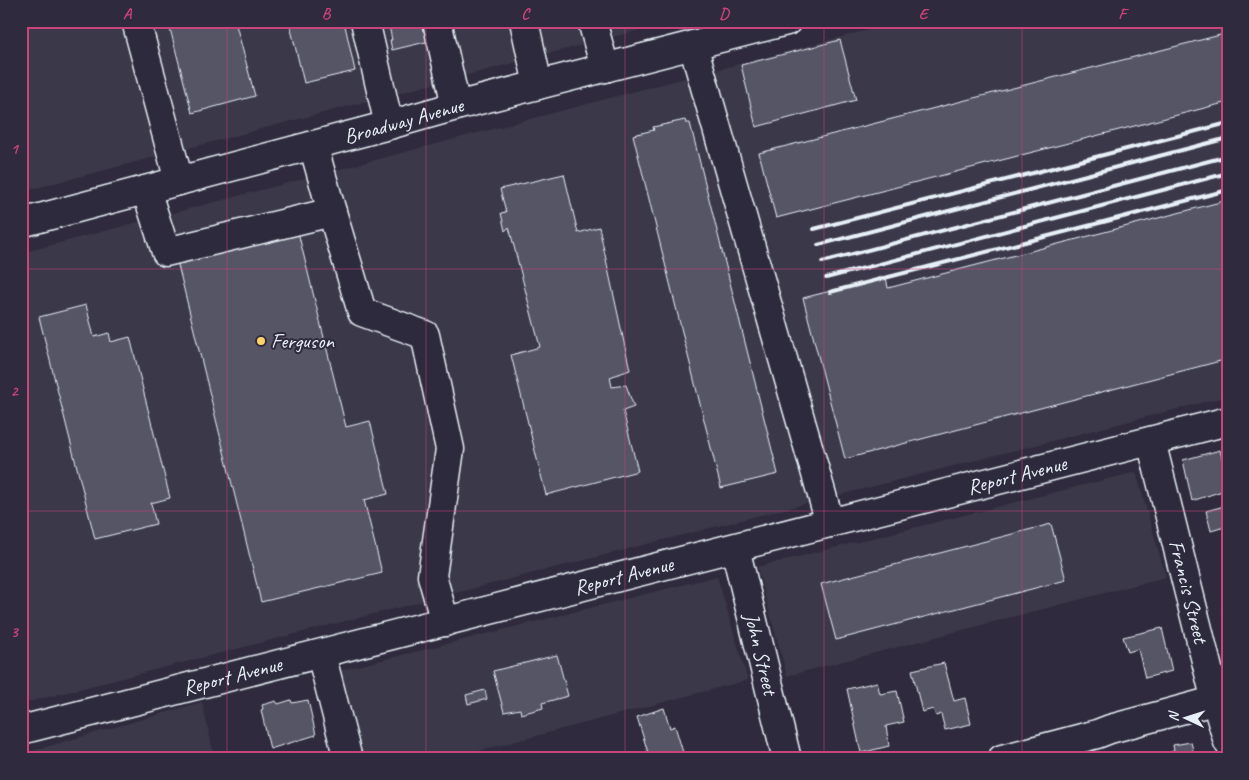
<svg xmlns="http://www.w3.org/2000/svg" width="1249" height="780" viewBox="0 0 1249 780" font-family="Caveat,sans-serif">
  <rect width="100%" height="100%" fill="#2f2a3d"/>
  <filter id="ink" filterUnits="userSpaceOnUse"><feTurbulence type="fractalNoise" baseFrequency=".02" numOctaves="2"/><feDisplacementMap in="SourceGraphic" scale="10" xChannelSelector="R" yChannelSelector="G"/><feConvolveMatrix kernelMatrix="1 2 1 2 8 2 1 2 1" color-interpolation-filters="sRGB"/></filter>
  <g filter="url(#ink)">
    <!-- built -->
    <path fill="#3b3749" d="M21 21H674L21 192Z
      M902 21H1228V396L21 704V253Z
      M1136 472 1166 577 787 676 757 567Z
      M717 576 748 680 449 759H362L338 671Z
      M202 702 215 759H21V754Z"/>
    <!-- building -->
    <path fill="#575565" stroke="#e8f1f8" d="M168 21H235L255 96 192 113Z
      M289 21H344L355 71 304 83Z
      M388 21H421L423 31 427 30 430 41 392 50 390 40H392Z
      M1228 33V102L776 218 759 153Z
      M840 40 856 100 756 127 741 65Z
      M685 120 686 123H690L778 474 721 488 633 135 654 130 653 127Z
      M564 174 578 233 599 227 630 370 610 377 612 387 626 385 634 407 623 411 638 471 546 495 511 355 540 347 509 227 505 231 501 213 506 212 500 189Z
      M1228 200V359L845 459 803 298 886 277 888 288Z
      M298 232 346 427 370 421 388 494 364 500 382 573 261 602 177 261Z
      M86 305 94 337 109 333 111 342 130 337 170 498 151 503 156 524 95 539 39 317Z
      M1228 449V466L1224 450Z
      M1220 450 1228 483V489L1192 501 1183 460Z
      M1228 505V526L1211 531 1206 511Z
      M1051 524 1066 580 836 640 821 584Z
      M1228 608V633L1222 609Z
      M1162 628 1172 671 1145 678 1138 649 1128 652 1123 637Z
      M557 655 568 696 542 703 543 708 521 714 520 709 504 712 493 671Z
      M944 663 954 701 965 698 971 724 945 730 941 714 936 716 933 709 922 712 912 670Z
      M877 682 880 694 897 691 904 722 886 726 889 746 861 753 847 689Z
      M485 690 487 699 468 704 466 695Z
      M291 700 292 703 308 700 316 735 270 749 261 710 263 709 262 705 276 701 278 704Z
      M664 708 670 728 675 726 685 759H650L637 717Z
      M1191 742 1195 759H1165L1164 754 1174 751 1173 745Z
      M164 754 165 759H146Z"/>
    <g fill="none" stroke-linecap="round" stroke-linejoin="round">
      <defs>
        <g id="minor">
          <path d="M136 21 179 181"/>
          <path d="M365 21 389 125"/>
          <path d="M437 21 456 106"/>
          <path d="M524 21 538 85"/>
          <path d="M592 21 605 68"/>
          <path d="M693 45 830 523"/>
          <path d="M146 190 166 252 332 212 313 145"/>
          <path d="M332 212 362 312 425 335 450 449 432 576 445 622"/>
          <path id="s1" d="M21 223 389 125 456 106 787 21"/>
          <path id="s2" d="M1151 441 1216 701 1228 742"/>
          <path id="s3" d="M735 548 787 759"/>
          <path d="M321 654 348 759"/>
          <path id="s4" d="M21 730 1228 421"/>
          <path d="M1002 759 1097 734 1110 729 1228 697"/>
        </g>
      </defs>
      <!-- minor casing -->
      <use href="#minor" stroke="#e8f1f8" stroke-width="31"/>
      <!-- minor -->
      <use href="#minor" stroke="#2f2a3d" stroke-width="28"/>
      <!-- rail -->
      <path stroke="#e8f1f8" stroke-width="4" d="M814 229 1228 123
        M818 245 1228 138
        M822 262 1228 156
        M826 278 1228 173
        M830 292 1228 190"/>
    </g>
  </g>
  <!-- grid -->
  <path fill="none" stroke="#ca437a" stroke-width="1" stroke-opacity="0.55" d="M227 21V759M426 21V759M625 21V759M824 21V759M1022 21V759M21 269H1228M21 511H1228"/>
  <!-- markers -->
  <circle fill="#ffd166" stroke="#2f2a3d" stroke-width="2" cx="261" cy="341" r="5"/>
  <g text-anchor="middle" stroke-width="4" stroke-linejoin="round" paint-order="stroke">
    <!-- street labels -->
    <g font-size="21" fill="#e8f1f8" stroke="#2f2a3d">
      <text dy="7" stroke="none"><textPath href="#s1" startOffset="396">Broadway Avenue</textPath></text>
      <text dy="7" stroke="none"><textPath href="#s4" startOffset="1028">Report Avenue</textPath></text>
      <text dy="7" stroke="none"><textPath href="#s4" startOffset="622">Report Avenue</textPath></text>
      <text dy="7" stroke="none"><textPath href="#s2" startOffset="155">Francis Street</textPath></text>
      <text dy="7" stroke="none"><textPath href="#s3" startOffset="109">John Street</textPath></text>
      <text dy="7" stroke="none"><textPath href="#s4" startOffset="218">Report Avenue</textPath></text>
    </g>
    <!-- poi labels -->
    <g font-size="21" fill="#e8f1f8" stroke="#2f2a3d" text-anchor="start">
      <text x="271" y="348">Ferguson</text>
    </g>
  </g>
  <!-- margin -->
  <rect width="1249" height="780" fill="none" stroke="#2f2a3d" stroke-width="55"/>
  <!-- north arrow -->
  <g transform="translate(1186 718) rotate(274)" stroke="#2f2a3d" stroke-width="4" paint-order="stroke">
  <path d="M0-4L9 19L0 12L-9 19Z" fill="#e8f1f8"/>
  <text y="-8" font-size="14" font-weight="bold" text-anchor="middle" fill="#e8f1f8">N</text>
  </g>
  <rect x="28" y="28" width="1194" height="724" fill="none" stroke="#ca437a" stroke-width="2"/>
  <g font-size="16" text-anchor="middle" font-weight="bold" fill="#ca437a">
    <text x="127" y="19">A</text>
    <text x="326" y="19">B</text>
    <text x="525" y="19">C</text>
    <text x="724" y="19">D</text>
    <text x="923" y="19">E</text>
    <text x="1122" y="19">F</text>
    <text x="14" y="154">1</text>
    <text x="14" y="396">2</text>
    <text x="14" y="637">3</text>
  </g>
</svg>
